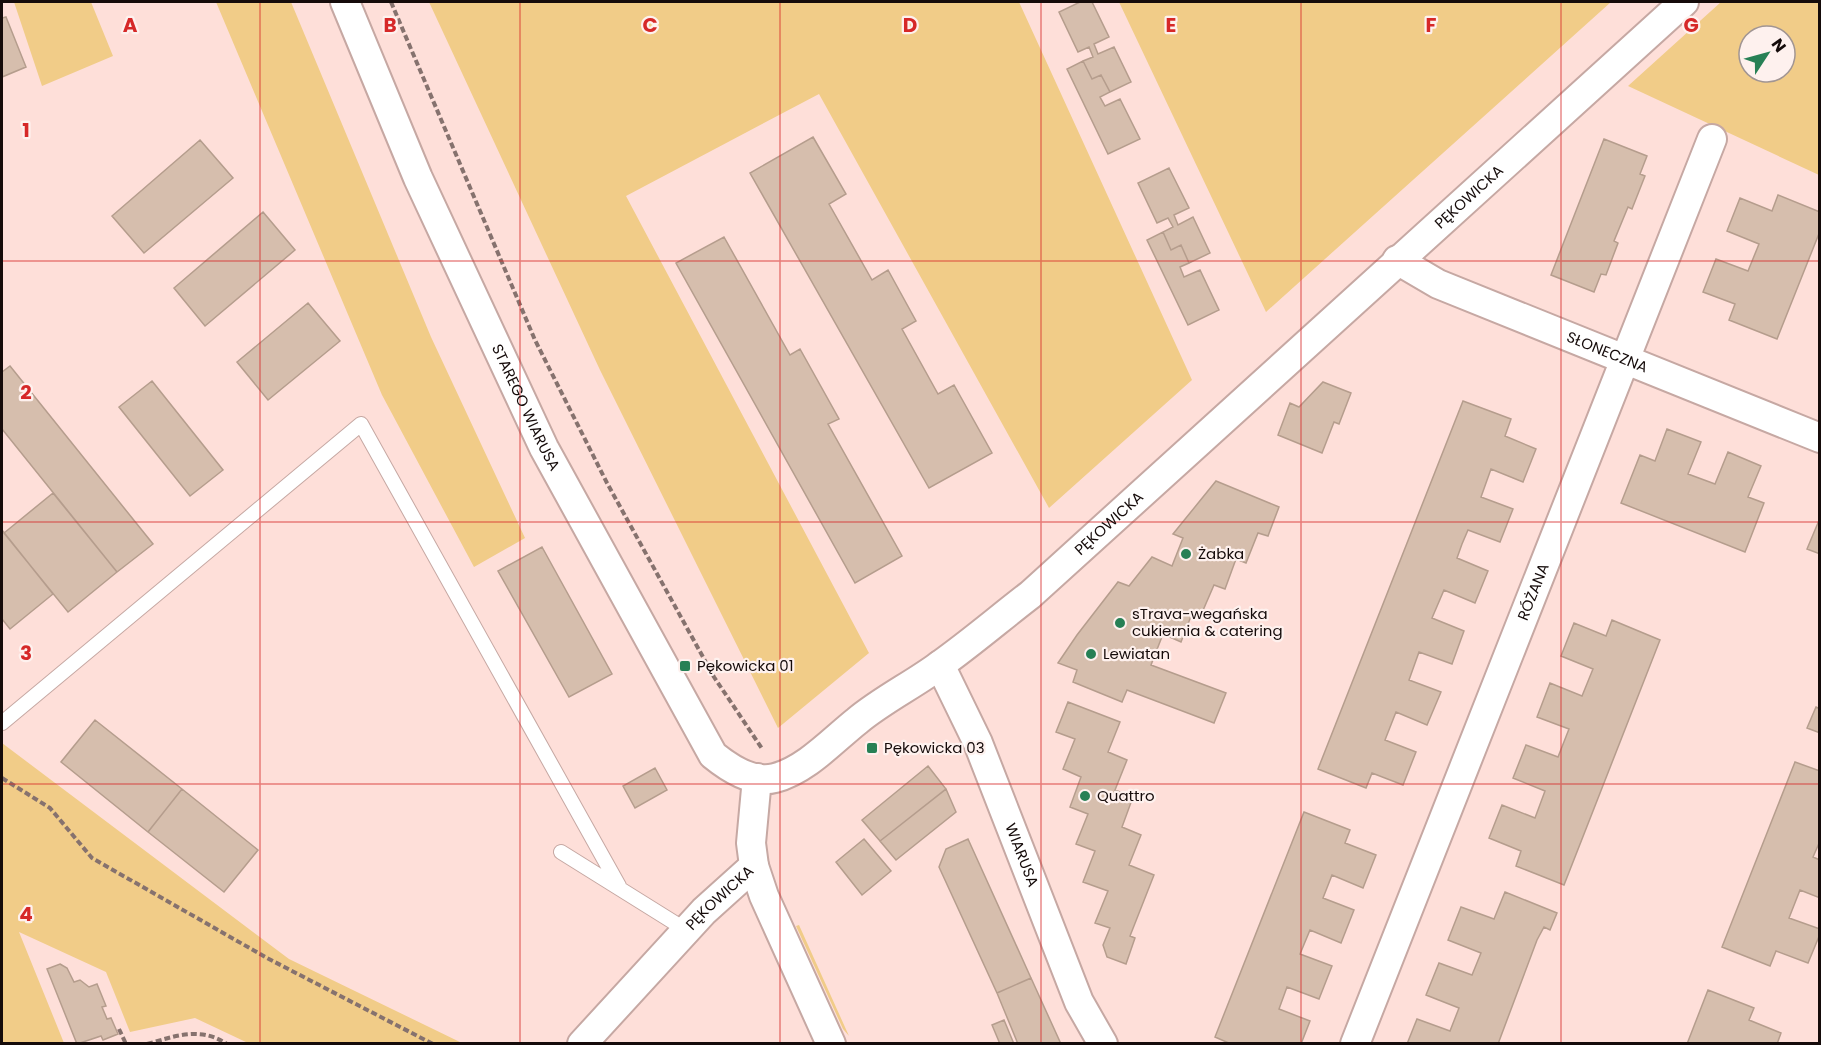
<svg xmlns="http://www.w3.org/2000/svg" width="1821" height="1045" viewBox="0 0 1821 1045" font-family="Poppins,sans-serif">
  <rect width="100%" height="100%" fill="#fedfd9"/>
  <!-- green -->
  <path fill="#f1cc88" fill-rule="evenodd" d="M14 2H91L113 56 42 86Z
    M216 2H291L431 337 525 538 474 567 382 395Z
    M429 2H1019L1192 380 1049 508 819 94 626 196 869 653 778 728 600 370Z
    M1119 2H1611L1266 312Z
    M1721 2H1819V175L1628 86ZM1749 36H1785V72H1749Z
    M2 743 289 959 462 1043H248L195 1018 130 1032 106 972 19 932 64 1043H2Z
    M799 925 849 1036 843 1029 796 926Z"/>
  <!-- building -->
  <path fill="#d6bead" stroke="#b59d8d" stroke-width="1.5" d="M1080 2H1092L1109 37 1094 44 1098 54 1114 47 1131 82 1110 92 1101 75 1092 79 1083 61 1093 57 1089 47 1078 52 1059 12Z
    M6 17 26 67 2 77V18Z
    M1083 61 1092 79 1101 75 1110 92 1100 97 1105 106 1120 99 1140 139 1108 154 1067 69Z
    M813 137 846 194 829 204 872 280 888 270 916 321 902 329 938 394 954 385 992 453 929 488 750 173Z
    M1604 139 1647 156 1640 174 1645 176 1632 209 1628 207 1614 241 1618 243 1606 275 1601 274 1594 292 1551 275Z
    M200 140 233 178 144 253 112 216Z
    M1169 168 1189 208 1174 215 1178 225 1193 217 1210 253 1189 263 1181 245 1171 250 1163 232 1173 227 1168 218 1157 223 1138 183Z
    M1778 195 1820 212V231L1777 339 1729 320 1735 304 1703 292 1716 259 1748 271 1759 244 1727 231 1740 198 1772 211Z
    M263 212 295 250 205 326 174 288Z
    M1163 232 1171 250 1181 245 1189 263 1180 267 1184 277 1200 270 1219 310 1188 325 1147 240Z
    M724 237 790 355 800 349 839 419 828 424 902 556 855 583 676 263Z
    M308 303 340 341 268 400 237 362Z
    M10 366 153 544 117 572 2 429V372Z
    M152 381 223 470 190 496 119 407Z
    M1323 382 1351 393 1339 424 1334 422 1322 453 1278 435 1290 403 1299 407Z
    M1463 401 1511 419 1505 436 1536 449 1523 482 1491 469 1481 497 1513 509 1500 542 1468 530 1462 544 1457 558 1488 571 1475 603 1444 590 1432 618 1464 631 1452 664 1419 652 1409 680 1441 692 1427 725 1396 712 1385 740 1416 752 1403 785 1372 773 1366 788 1318 769Z
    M1667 429 1701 442 1688 474 1715 484 1728 452 1761 466 1748 497 1764 503 1745 552 1621 503 1640 455 1655 461Z
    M1216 481 1279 507 1268 536 1258 533 1246 563 1236 559 1225 589 1214 585 1201 615 1193 611 1181 642 1163 634 1151 665 1226 693 1214 723 1127 690 1122 702 1073 682 1077 670 1058 663 1077 635 1118 582 1129 586 1152 557 1172 566 1183 538 1173 534Z
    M53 493 117 572 68 612 4 533Z
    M1820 518V554L1807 549Z
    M2 530 53 594 10 629 2 619Z
    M542 547 612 674 569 697 498 571Z
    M1612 620 1660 640 1564 885 1516 866 1521 851 1489 838 1502 805 1535 818 1545 791 1513 778 1526 745 1558 757 1569 729 1537 717 1550 683 1582 696 1593 669 1561 656 1574 623 1606 636Z
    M1068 702 1120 722 1108 752 1127 760 1115 790 1133 797 1122 827 1141 835 1129 865 1154 875 1130 936 1135 938 1126 964 1107 957 1103 945 1110 928 1095 923 1108 891 1083 882 1095 851 1076 844 1088 814 1070 807 1081 777 1063 769 1075 739 1056 732Z
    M1816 707 1820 709V733L1807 728Z
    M95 720 182 789 148 832 61 762Z
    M1795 762 1820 771V841L1813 857 1820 860V898L1800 890 1789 918 1820 929V934L1808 963 1776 951 1770 966 1722 947Z
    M928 766 946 789 880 841 862 820Z
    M655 768 667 790 635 808 623 786Z
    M182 789 258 850 224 892 148 832Z
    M946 789 956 812 896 860 880 841Z
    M1304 812 1350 830 1345 843 1376 855 1363 888 1332 875 1323 898 1354 910 1341 943 1310 930 1300 954 1332 966 1319 999 1287 987 1279 1009 1310 1021 1301 1044H1231L1215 1037Z
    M864 839 891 871 862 895 836 862Z
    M968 839 1031 978 997 993 939 867 946 849Z
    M1505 892 1557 913 1550 930 1544 927 1537 940 1498 1044H1407L1417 1019 1450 1031 1459 1008 1426 995 1439 963 1472 975 1481 953 1448 940 1461 907 1494 919Z
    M60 964 67 968 74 982 80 980 89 987 97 984 106 1006 102 1007 107 1019 111 1018 118 1034 103 1040 101 1036 77 1044 47 969Z
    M1031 978 1061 1044H1018L997 993Z
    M1708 990 1754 1008 1749 1020 1781 1033 1777 1044H1687Z
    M1004 1020 1014 1044H1000L992 1025Z"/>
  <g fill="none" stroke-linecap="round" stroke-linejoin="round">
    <defs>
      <path id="service" d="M2 723 361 424 619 886
        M561 852 686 930"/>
      <g id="minor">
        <path id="s1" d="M345 2 418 178 544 448 713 755C729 768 753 784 775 778 806 770 833 740 857 721 882 700 913 685 940 665 971 643 1000 618 1030 595L1684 2"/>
        <path id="s2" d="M1397 260 1438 284 1820 438"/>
        <path id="s3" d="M940 665 978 743 1079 1002 1103 1044"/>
        <path d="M754 866 764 896 831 1044"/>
        <path id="s4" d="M582 1044 704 911 754 866 751 843 757 778"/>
        <path id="s5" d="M1355 1044 1712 139"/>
      </g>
    </defs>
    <!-- service casing -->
    <use href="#service" stroke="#c6a8a3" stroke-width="16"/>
    <!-- minor casing -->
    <use href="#minor" stroke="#c6a8a3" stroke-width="32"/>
    <!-- path -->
    <path stroke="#86726e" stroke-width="4" stroke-dasharray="6 3" stroke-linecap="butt" d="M391 2 535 340 607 483 714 677 763 750
      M2 778 50 808 92 858 267 958 433 1044
      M119 1029 126 1044
      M147 1044C176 1036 200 1026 227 1044"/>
    <!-- service -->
    <use href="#service" stroke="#fff" stroke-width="14"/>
    <!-- minor -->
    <use href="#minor" stroke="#fff" stroke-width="28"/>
  </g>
  <!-- grid -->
  <path fill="none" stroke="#d62828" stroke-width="1.5" stroke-opacity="0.55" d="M260 2V1044M520 2V1044M780 2V1044M1041 2V1044M1301 2V1044M1561 2V1044M2 261H1820M2 522H1820M2 784H1820"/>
  <!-- markers -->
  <g fill="#278055" stroke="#fef1ee" stroke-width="2">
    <circle cx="1186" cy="554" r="6"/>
    <circle cx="1120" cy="623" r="6"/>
    <circle cx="1091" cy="654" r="6"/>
    <rect x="679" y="660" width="12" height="12" rx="3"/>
    <rect x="866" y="742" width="12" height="12" rx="3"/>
    <circle cx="1085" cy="796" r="6"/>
  </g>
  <g text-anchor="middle" stroke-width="4.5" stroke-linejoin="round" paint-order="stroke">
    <!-- street labels -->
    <g font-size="15" fill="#150b0a" stroke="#fef1ee">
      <text dy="5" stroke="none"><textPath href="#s1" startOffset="1815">PĘKOWICKA</textPath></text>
      <text dy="5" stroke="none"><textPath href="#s2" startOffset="230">SŁONECZNA</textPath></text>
      <text dy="5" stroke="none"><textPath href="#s1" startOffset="444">STAREGO WIARUSA</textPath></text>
      <text dy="5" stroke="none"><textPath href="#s1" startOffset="1329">PĘKOWICKA</textPath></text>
      <text dy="5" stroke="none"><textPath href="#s5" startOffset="486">RÓŻANA</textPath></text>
      <text dy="5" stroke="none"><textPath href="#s3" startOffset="207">WIARUSA</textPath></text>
      <text dy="5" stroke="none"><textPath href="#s4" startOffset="201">PĘKOWICKA</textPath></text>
    </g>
    <!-- poi labels -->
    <g font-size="15" fill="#150b0a" stroke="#fef1ee" text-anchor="start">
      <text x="1198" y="559">Żabka</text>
      <text x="1132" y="619">sTrava-wegańska<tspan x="1132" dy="17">cukiernia &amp; catering</tspan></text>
      <text x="1103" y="659">Lewiatan</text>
      <text x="697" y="671">Pękowicka 01</text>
      <text x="884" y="753">Pękowicka 03</text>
      <text x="1097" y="801">Quattro</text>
    </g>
  </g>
  <g font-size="20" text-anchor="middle" font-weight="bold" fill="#d62828" stroke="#fef1ee" stroke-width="4.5" stroke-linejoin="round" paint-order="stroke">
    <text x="130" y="32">A</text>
    <text x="390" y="32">B</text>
    <text x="650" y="32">C</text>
    <text x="910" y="32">D</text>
    <text x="1171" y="32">E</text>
    <text x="1431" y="32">F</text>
    <text x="1691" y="32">G</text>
    <text x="26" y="137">1</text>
    <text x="26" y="399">2</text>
    <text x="26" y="660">3</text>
    <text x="26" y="921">4</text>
  </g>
  <!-- border -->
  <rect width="1821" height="1045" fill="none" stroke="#150b0a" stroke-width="6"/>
  <!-- north arrow -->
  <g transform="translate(1767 54) rotate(54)"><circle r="28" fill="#fef1ee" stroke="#a19593" stroke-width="1.5"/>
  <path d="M0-4.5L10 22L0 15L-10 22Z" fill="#278055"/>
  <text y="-9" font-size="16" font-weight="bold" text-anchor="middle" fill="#150b0a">N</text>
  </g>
</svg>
